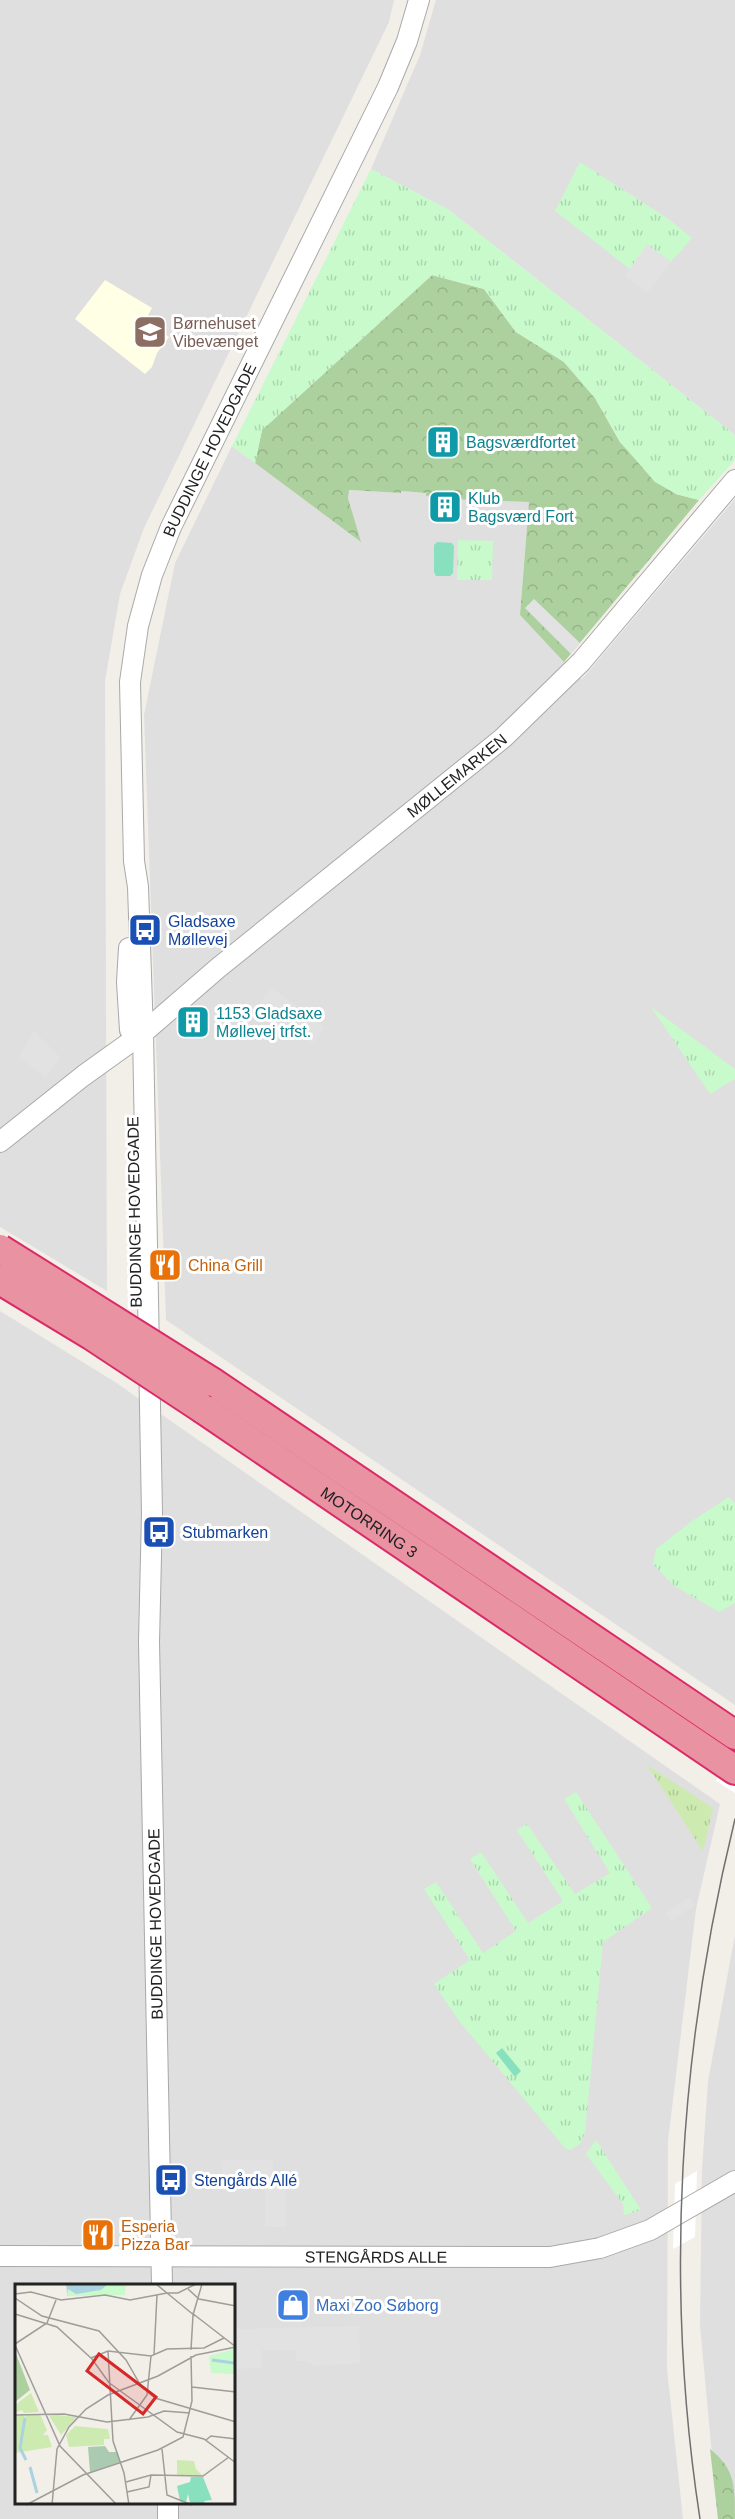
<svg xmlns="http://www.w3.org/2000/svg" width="735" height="2519" viewBox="0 0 735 2519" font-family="Helvetica,sans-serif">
  <defs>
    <pattern id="grass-tufts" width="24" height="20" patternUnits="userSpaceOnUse" patternTransform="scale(1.5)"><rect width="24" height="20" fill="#cdebb0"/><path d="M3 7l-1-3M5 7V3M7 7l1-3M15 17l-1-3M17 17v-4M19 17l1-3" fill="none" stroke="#b0c997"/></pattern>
    <pattern id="forest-crowns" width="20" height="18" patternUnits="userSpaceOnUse" patternTransform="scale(1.5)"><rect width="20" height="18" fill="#add19e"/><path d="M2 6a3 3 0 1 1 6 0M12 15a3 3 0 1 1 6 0" fill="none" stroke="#95b388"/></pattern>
    <pattern id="park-tufts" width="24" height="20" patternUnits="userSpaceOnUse" patternTransform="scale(1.5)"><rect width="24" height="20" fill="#c8facc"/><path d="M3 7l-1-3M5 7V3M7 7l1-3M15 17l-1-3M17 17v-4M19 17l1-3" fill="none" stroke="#acd6af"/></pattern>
  </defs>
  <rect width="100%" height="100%" fill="#f2efe9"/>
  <!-- residential -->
  <path fill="#e0dfdf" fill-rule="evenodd" d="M0 0H394L389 22 144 528 120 594 105 681 107 1291 0 1227Z
    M436 0H735V435L449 210 371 169 420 55Z
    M232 446 360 541 348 498V490L400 493 401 491 426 493V495L445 494 446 499 529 502 520 615 582 679 735 499V1705L166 1320 144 715 175 563Z
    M0 1311 115 1382 720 1804 696 1909 668 2141 667 2368 683 2519H0ZM16 2285H234V2502H16Z
    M735 1935V2519H718L700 2326 702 2169 708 2081Z"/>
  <!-- education -->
  <path fill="#ffffe5" d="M105 280 152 308 146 319 169 337 157 353 152 367 145 374 75 319Z"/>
  <!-- grass -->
  <path fill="url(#grass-tufts)" d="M647 1765 713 1808 703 1851Z"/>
  <!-- forest -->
  <path fill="url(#forest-crowns)" d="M432 275 484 289 516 332 564 362 595 398 620 442 676 494 699 500 564 662 520 615 529 502 445 499V494L426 496V493L401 491V493L349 490 348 498 361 542 255 463 262 430Z
    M710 2449C735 2469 735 2485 735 2519H718Z"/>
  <!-- park -->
  <path fill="url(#park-tufts)" d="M580 162 667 218 692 238 671 262 647 245 630 269 555 211Z
    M371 169 449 210 735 435V460L699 500 676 494 655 482 620 442 595 398 564 362 516 332 484 289 432 275 262 430 255 463 232 446Z
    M458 540 493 541 492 580H457Z
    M651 1007 735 1069V1079L710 1094Z
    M729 1497 735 1503V1603L719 1612 673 1585 653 1564 656 1549 692 1521Z
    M576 1792 652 1908 603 1942 585 2133 580 2144 570 2150 565 2148 459 2021 434 1984 470 1960 424 1889 436 1882 483 1953 516 1931 470 1859 481 1852 528 1923 563 1901 517 1830 527 1824 575 1894 610 1873 564 1799Z
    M596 2140 641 2210 624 2215 623 2204 586 2154Z"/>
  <!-- pitch -->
  <path fill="#88e0be" d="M437 542 452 543 454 546 453 573 450 576H436L434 572V545Z
    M502 2048 521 2071 515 2077 496 2053Z"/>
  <!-- parking -->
  <path fill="#e2e2e2" d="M647 244 671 262 647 293 625 276Z
    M534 599 580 643 571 654 525 608Z
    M272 988 325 1028 313 1044 260 1003Z
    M34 1031 60 1057 46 1077 19 1058Z
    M690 1897 695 1905 671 1921 666 1913Z
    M222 2160H273L274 2177H286V2227H265V2182H222Z
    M359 2326 360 2363 313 2366 307 2361H296L295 2350H262V2368L234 2369V2329Z"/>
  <!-- pier -->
  <path fill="#fff" d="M735 1726V1793L716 1781Z
    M697 2171 695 2237 673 2249 675 2184Z"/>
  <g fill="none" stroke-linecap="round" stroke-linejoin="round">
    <defs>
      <g id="minor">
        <path d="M129 948 127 982 130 1030"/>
        <path id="s1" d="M0 1142 83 1076 143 1033 218 968 503 738 581 662 735 480"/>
        <path id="s2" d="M0 2256 550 2257 600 2248 650 2230 735 2181"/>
        <path id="s3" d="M162 2285 149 1642 152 1513 143 1033 138 887 134 861 130 682 138 626 152 575 171 527 388 87 407 41 419 0"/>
        <path d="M168 2502V2519"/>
      </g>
      <g id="highway">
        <path d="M212 1382 735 1735"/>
        <path id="s4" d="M203 1409 735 1770"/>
      </g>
    </defs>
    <!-- minor casing -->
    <use href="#minor" stroke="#a9a9a9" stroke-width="22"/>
    <!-- highway casing -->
    <use href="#highway" stroke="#dc2a67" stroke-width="32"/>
    <!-- minor -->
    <use href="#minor" stroke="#fff" stroke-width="20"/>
    <!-- highway -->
    <use href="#highway" stroke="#e892a2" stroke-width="28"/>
    <!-- tram -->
    <path stroke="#707070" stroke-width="1.5" d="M700 2519C664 2286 679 2048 735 1819"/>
    <defs>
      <path id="highway-bridge" d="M0 1249 212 1382
        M0 1280 91 1335 203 1409"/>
    </defs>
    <!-- highway-bridge casing -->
    <use href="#highway-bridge" stroke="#dc2a67" stroke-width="32" stroke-linecap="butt"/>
    <!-- highway-bridge -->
    <use href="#highway-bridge" stroke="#e892a2" stroke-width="28"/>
  </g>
  <!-- icons -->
  <defs>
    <symbol id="school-square" viewBox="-11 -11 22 22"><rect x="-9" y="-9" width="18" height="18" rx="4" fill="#8d6e63" stroke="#fff"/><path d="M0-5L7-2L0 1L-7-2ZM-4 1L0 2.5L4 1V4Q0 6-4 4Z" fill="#fff"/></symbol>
    <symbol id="building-square" viewBox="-11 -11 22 22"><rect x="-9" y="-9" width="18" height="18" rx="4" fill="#0f9aa8" stroke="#fff"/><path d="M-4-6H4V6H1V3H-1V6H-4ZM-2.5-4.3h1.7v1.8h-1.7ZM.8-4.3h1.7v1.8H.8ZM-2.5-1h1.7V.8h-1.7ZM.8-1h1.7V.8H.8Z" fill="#fff"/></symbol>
    <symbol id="bus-square" viewBox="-11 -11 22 22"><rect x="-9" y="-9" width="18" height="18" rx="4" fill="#1a4fb4" stroke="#fff"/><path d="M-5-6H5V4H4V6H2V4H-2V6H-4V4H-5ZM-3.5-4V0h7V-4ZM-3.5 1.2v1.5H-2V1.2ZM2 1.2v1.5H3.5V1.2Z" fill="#fff"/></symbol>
    <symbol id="restaurant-square" viewBox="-11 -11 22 22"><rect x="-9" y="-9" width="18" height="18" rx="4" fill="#e8710a" stroke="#fff"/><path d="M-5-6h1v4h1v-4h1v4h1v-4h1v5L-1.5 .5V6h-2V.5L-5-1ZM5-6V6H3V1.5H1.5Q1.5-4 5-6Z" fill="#fff"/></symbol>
    <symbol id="shop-square" viewBox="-11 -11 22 22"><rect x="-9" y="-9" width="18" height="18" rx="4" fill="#3f7fe0" stroke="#fff"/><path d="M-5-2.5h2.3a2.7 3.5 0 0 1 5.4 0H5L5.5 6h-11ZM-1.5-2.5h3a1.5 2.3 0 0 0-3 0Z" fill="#fff"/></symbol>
  </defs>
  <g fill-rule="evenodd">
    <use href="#school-square" x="131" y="313" width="38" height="38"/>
    <use href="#building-square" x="424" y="423" width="38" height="38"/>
    <use href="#building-square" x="426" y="488" width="38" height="38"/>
    <use href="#bus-square" x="126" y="911" width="38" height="38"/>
    <use href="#building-square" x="174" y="1003" width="38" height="38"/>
    <use href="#restaurant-square" x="146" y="1246" width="38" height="38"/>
    <use href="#bus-square" x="140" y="1513" width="38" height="38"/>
    <use href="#bus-square" x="152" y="2161" width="38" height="38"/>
    <use href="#restaurant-square" x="79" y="2216" width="38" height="38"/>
    <use href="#shop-square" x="274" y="2286" width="38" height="38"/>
  </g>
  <g text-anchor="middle" stroke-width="6" stroke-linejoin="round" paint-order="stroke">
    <!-- education labels -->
    <g font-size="16" fill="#785e54" stroke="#fff" text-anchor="start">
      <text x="173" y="329">Børnehuset<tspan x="173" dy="18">Vibevænget</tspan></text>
    </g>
    <!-- culture labels -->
    <g font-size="16" fill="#0d838f" stroke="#fff" text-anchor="start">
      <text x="466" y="448">Bagsværdfortet</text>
      <text x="468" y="504">Klub<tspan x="468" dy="18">Bagsværd Fort</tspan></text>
      <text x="216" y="1019">1153 Gladsaxe<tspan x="216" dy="18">Møllevej trfst.</tspan></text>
    </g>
    <!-- street labels -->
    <g font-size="16" fill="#222" stroke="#fff">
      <text dy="6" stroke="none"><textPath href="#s3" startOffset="1851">BUDDINGE HOVEDGADE</textPath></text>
      <text dy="6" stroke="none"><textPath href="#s1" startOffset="586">MØLLEMARKEN</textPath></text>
      <text transform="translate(134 1212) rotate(-91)" y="6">BUDDINGE HOVEDGADE</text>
      <text dy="6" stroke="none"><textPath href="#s4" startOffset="201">MOTORRING 3</textPath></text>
      <text transform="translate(155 1924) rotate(-91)" y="6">BUDDINGE HOVEDGADE</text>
      <text dy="6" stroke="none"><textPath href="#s2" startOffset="376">STENGÅRDS ALLE</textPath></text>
    </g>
    <!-- transit labels -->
    <g font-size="16" fill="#164399" stroke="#fff" text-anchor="start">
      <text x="168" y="927">Gladsaxe<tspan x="168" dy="18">Møllevej</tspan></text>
      <text x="182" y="1538">Stubmarken</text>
      <text x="194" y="2186">Stengårds Allé</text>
    </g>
    <!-- food labels -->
    <g font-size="16" fill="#c56008" stroke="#fff" text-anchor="start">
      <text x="188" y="1271">China Grill</text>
      <text x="121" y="2232">Esperia<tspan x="121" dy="18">Pizza Bar</tspan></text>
    </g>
    <!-- shop labels -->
    <g font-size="16" fill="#366cbe" stroke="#fff" text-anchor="start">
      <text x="316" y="2311">Maxi Zoo Søborg</text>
    </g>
  </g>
  <!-- overview -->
  <g transform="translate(15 2284)">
    <rect width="220" height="220" fill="#f2efe9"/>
    <path d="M176 166 181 185 188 192 162 191V176L179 177Z" fill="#cdebb0"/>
    <path d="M0 67 15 106 0 118Z" fill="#add19e"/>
    <path d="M90 162 94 168H102L105 178 75 188 73 163Z" fill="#aacbaf"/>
    <path d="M93 0H111L110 11 52 12 53 5 59 9 82 7ZM219 65V90L196 89 194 72Z" fill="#c8facc"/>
    <path d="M16 109 24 128 9 129 7 126 0 129V121ZM8 130 11 134 10 130H25L32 146 28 151H33L37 163 0 169V132ZM33 130 62 133 46 151ZM60 142 93 145 95 155H89V161L54 163 51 151Z" fill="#cdebb0"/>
    <path d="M176 193H188L197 216 189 217 190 220 175 219 173 210 171 218 165 217 162 202 175 198Z" fill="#88e0be"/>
    <path d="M51 0H93L86 6 61 10 53 5 52 13V8L42 10 52 8Z" fill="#aad3df"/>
    <path fill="none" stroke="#aad3df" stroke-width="3" d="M197 76 219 79M10 134 5 164 11 176M15 183 22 209"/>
    <path fill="none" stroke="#9f9d99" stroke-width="1.5" d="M141 0 152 9H163L181 0M173 5 184 15 221 22M152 9 180 32M0 10 16 8 46 16 90 11 115 16 152 9M0 14 27 32 84 47 111 76 126 102 140 114 221 138M177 29 221 63M0 30 42 43 77 75 95 100M0 60 32 39 41 16M0 61 45 162 102 221M176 66 178 31 187 0M93 67 98 157 109 189 114 221M139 71 142 11M76 74 93 67 136 72 152 65 189 64 209 54M93 98 162 148 189 155 221 179M177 103 221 108M0 131 49 130 92 138 133 133 149 127 175 129M114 136 132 111 136 72M191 156 196 152 221 155M147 165 152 211 177 221M111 198 136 191 188 192 214 173M112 208 134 203 136 191M11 221 68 191 143 166 168 153 177 117 176 72M37 221 42 165 54 143 71 125 93 111 143 92 181 71 221 63"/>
    <path fill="#d62828" fill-opacity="0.15" stroke="#d62828" stroke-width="3" d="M84 70 141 113 128 130 72 87Z"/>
    <rect width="220" height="220" fill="none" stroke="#222" stroke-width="3"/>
  </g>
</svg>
